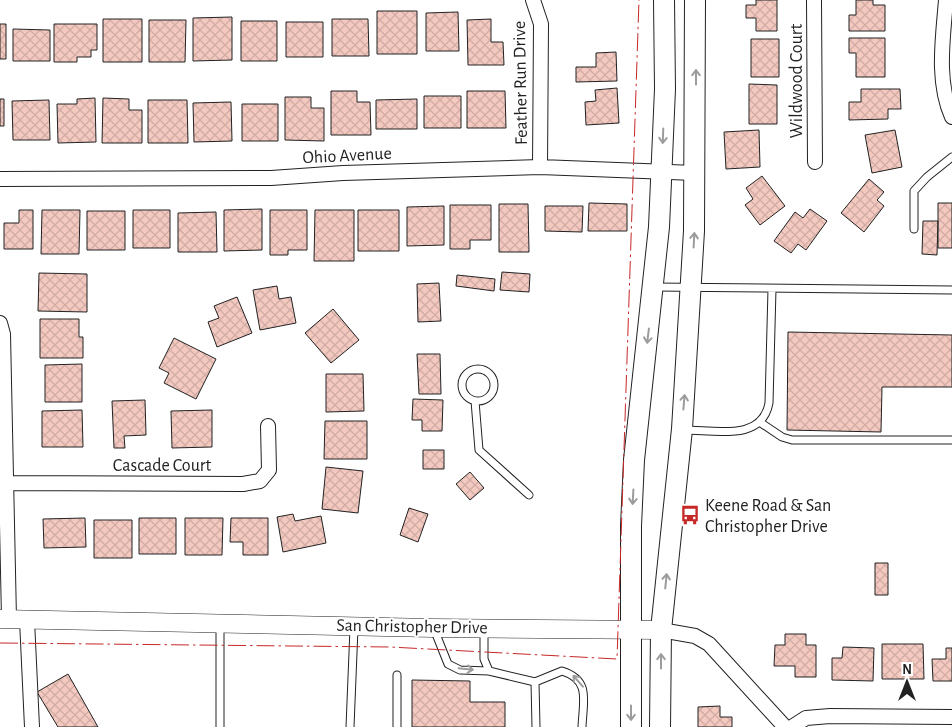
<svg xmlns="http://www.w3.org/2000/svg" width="952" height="727" viewBox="0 0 952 727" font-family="'Alegreya Sans',sans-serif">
  <defs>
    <pattern id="building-cross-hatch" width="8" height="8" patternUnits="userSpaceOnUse" patternTransform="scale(1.25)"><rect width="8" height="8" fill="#f3c9c0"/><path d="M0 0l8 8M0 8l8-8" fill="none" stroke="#d0aca5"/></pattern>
  </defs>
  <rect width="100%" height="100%" fill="#fff"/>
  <!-- building -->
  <path fill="url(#building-cross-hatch)" stroke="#222" d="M756 0H777V31H756V18H746V5H756Z
    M856 0H873V5H885V31H849V15H856Z
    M377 11H417V54H377Z
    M458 12 459 51H426V13Z
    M232 17V60L193 61V18Z
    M103 19H142V62H103Z
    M332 19H368L369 56H332Z
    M491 19V42H503L504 65H468L467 20Z
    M149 20H186L185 62H149Z
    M241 21H277V61H241Z
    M286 22H323V57H286Z
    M0 24H6V59H0Z
    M54 24H97V50H91V57H77V62H54Z
    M13 29 50 30V61H13Z
    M849 38H885V77H856V53H849Z
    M751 39H779V77H751Z
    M616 52 617 81 576 82V67H596V53Z
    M749 84 777 85V124H749Z
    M617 88 619 123 586 125 585 102 596 101 595 90Z
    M861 89H900L901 109H888V119L849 120V102H861Z
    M331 91H357V102H370L371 135H331Z
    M467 91H505L506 128H467Z
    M424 96H461V128H424Z
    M285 97H311V108H324V141L285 140Z
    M95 98 96 142 58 143 57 104H77V99Z
    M103 98 129 99V110H142V143H102Z
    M0 99H4V126H0Z
    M417 99V129H376V100Z
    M49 100 50 140H13L12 101Z
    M148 100H187L188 143H148Z
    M231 102 232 141 194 142 193 103Z
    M242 104H278V141H242Z
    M759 130 760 167 726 169 724 132Z
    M895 130 902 167 872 173 865 135Z
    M762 176 785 206 760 225 745 205 753 199 746 188Z
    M869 179 884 192 877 200 884 206 864 232 841 213Z
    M589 203 627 204V231H588Z
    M938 203H952V248H938Z
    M499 204H528L529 252H499Z
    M450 205H491V240H470V249H450Z
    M444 206V245L407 246V207Z
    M545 206H583L582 232 545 231Z
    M262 209V250L224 251V210Z
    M810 209 827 221 806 250 798 244 791 253 774 241 795 212 803 218Z
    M19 210H33V249H4V223H19Z
    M42 210H80L79 254H41Z
    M133 210H170V248H133Z
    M270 210H307V250H288V255H270Z
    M315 210H354V261H314Z
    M358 210H399V251H358Z
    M87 211H125V250H87Z
    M216 212 217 252H178V213Z
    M923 221H938L937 255 922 254Z
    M502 272 530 274 529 292 500 290Z
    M39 273 87 274V312L38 311Z
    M457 275 495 279 494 291 456 286Z
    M439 283 441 321 418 322 417 284Z
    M277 286 279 299 291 297 296 323 260 330 253 290Z
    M237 297 252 333 217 347 208 322 219 318 214 306Z
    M333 309 359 340 331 363 305 333Z
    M40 319H79V337H83V358H40Z
    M788 332 952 335V387H882L881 432 787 430Z
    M174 338 216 359 196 399 164 383 169 373 159 368Z
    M417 354H440L441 394H419Z
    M82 364V402H45V365Z
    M326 374H363L364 411 326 412Z
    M413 399 443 400 442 431H422V420H412Z
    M145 400 146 435 124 436 125 448H114L112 401Z
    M82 410 83 447H42V411Z
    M212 410V447L172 448 171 411Z
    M325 421H367V459H324Z
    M423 450H444V469H423Z
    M326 467 363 471 358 513 322 509Z
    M470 472 484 488 470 500 456 484Z
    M409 508 428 514 418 542 400 535Z
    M293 514 295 521 321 516 326 543 283 552 277 517Z
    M85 518 86 547 44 548 43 519Z
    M139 518H176V554H139Z
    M185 518H223L222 555H185Z
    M231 518H268V555H243V542H230Z
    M94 520H132V558H94Z
    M875 563H888V595H875Z
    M785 634H806V645H816V677H795V666H774L775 645H785Z
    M882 644H923L924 679H882Z
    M843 647 874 648 873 681 832 680V658H842Z
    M946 648H952V681H933L932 659H946Z
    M68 674 98 727H58L37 692Z
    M412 680 470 681V702H505V727H412Z
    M720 706V717H732V727H698V707Z"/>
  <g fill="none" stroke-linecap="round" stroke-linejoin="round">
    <defs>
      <path id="service" d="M914 229V191L927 177 952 157
        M654 287 952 290
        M462 385a16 16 0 1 1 32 0a16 16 0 1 1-32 0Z
        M475 401 479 450 529 495
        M761 423 782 437 792 440H952
        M684 430C715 430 762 442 769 403L772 289
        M434 629 448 664 460 670 489 671 535 682
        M484 630V659L489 671
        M220 727V623
        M350 727 354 628
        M397 727V675
        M536 727 535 682 562 671C591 680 583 701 582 727"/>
      <path id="minor" d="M533 0 541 24 540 167
        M814 0 815 162
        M946 0C943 38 936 81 952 117
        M0 179 271 178 343 173 540 167 695 173
        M0 323 3 334 9 619
        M7 483 243 484 260 481 269 470 268 426
        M27 620 32 727
        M661 630 695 636 709 644 785 727
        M792 727 806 718 830 716 952 717"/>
      <path id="tertiary" d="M0 619 433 628 661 630"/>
      <path id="secondary" d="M631 727V526L634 460 659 227 665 89 664 0
        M660 727 661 630 682 429 694 231 695 0"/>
    </defs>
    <!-- service casing -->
    <use href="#service" stroke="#222" stroke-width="9"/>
    <!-- minor casing -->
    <use href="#minor" stroke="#222" stroke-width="16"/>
    <!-- tertiary casing -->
    <use href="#tertiary" stroke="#222" stroke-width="19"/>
    <!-- secondary casing -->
    <use href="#secondary" stroke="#222" stroke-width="22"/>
    <!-- service -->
    <use href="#service" stroke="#fff" stroke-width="7"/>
    <!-- minor -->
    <use href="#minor" stroke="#fff" stroke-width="14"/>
    <!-- tertiary -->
    <use href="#tertiary" stroke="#fff" stroke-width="18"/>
    <!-- secondary -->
    <use href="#secondary" stroke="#fff" stroke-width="20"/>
    <!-- power -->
    <path stroke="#c62828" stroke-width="1" stroke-dasharray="18 4 2.5 4" stroke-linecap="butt" d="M0 643 390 647 617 659 639 0"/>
  </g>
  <!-- one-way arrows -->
  <defs><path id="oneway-shaft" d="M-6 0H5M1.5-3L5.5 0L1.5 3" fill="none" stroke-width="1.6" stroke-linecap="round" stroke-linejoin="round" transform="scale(1.25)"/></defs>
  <g stroke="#9c9c9c">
    <use href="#oneway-shaft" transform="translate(696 77) rotate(-90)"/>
    <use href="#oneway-shaft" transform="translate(663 136) rotate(92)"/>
    <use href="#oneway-shaft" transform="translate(694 240) rotate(-87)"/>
    <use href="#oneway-shaft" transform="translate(648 336) rotate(97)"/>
    <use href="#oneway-shaft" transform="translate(684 402) rotate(-85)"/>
    <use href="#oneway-shaft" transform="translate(633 497) rotate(93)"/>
    <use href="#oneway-shaft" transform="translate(666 581) rotate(-84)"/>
    <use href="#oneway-shaft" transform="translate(661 661) rotate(-90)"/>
    <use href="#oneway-shaft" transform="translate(466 669) rotate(6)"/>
    <use href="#oneway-shaft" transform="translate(578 681) rotate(-131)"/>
    <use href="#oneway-shaft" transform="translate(631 713) rotate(90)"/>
  </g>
  <!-- icons -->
  <defs>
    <symbol id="bus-bare" viewBox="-9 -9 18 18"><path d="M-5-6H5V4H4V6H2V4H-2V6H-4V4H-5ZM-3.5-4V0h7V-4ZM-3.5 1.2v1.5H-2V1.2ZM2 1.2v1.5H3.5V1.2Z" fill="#c62828" stroke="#fff" stroke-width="2.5" paint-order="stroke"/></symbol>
  </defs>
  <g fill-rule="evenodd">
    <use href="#bus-bare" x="676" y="501" width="28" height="28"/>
  </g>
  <g text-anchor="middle" stroke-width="4" stroke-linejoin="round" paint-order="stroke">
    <!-- street labels -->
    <g font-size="18" fill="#222" stroke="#fff">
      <text transform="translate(796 81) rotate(-90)" y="6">Wildwood Court</text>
      <text transform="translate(520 83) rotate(-91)" y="6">Feather Run Drive</text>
      <text transform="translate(347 155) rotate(-3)" y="6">Ohio Avenue</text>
      <text x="162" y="471">Cascade Court</text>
      <text transform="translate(412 626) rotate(1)" y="6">San Christopher Drive</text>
    </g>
    <!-- poi labels -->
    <g font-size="18" fill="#222" stroke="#fff" text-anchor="start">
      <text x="705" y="511">Keene Road &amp; San<tspan x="705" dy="21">Christopher Drive</tspan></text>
    </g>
  </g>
  <!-- north arrow -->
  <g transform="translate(907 682)" stroke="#ffffff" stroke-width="4" paint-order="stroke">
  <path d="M0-4L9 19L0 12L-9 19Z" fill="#222222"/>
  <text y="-8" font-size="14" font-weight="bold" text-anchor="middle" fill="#222222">N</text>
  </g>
</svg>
